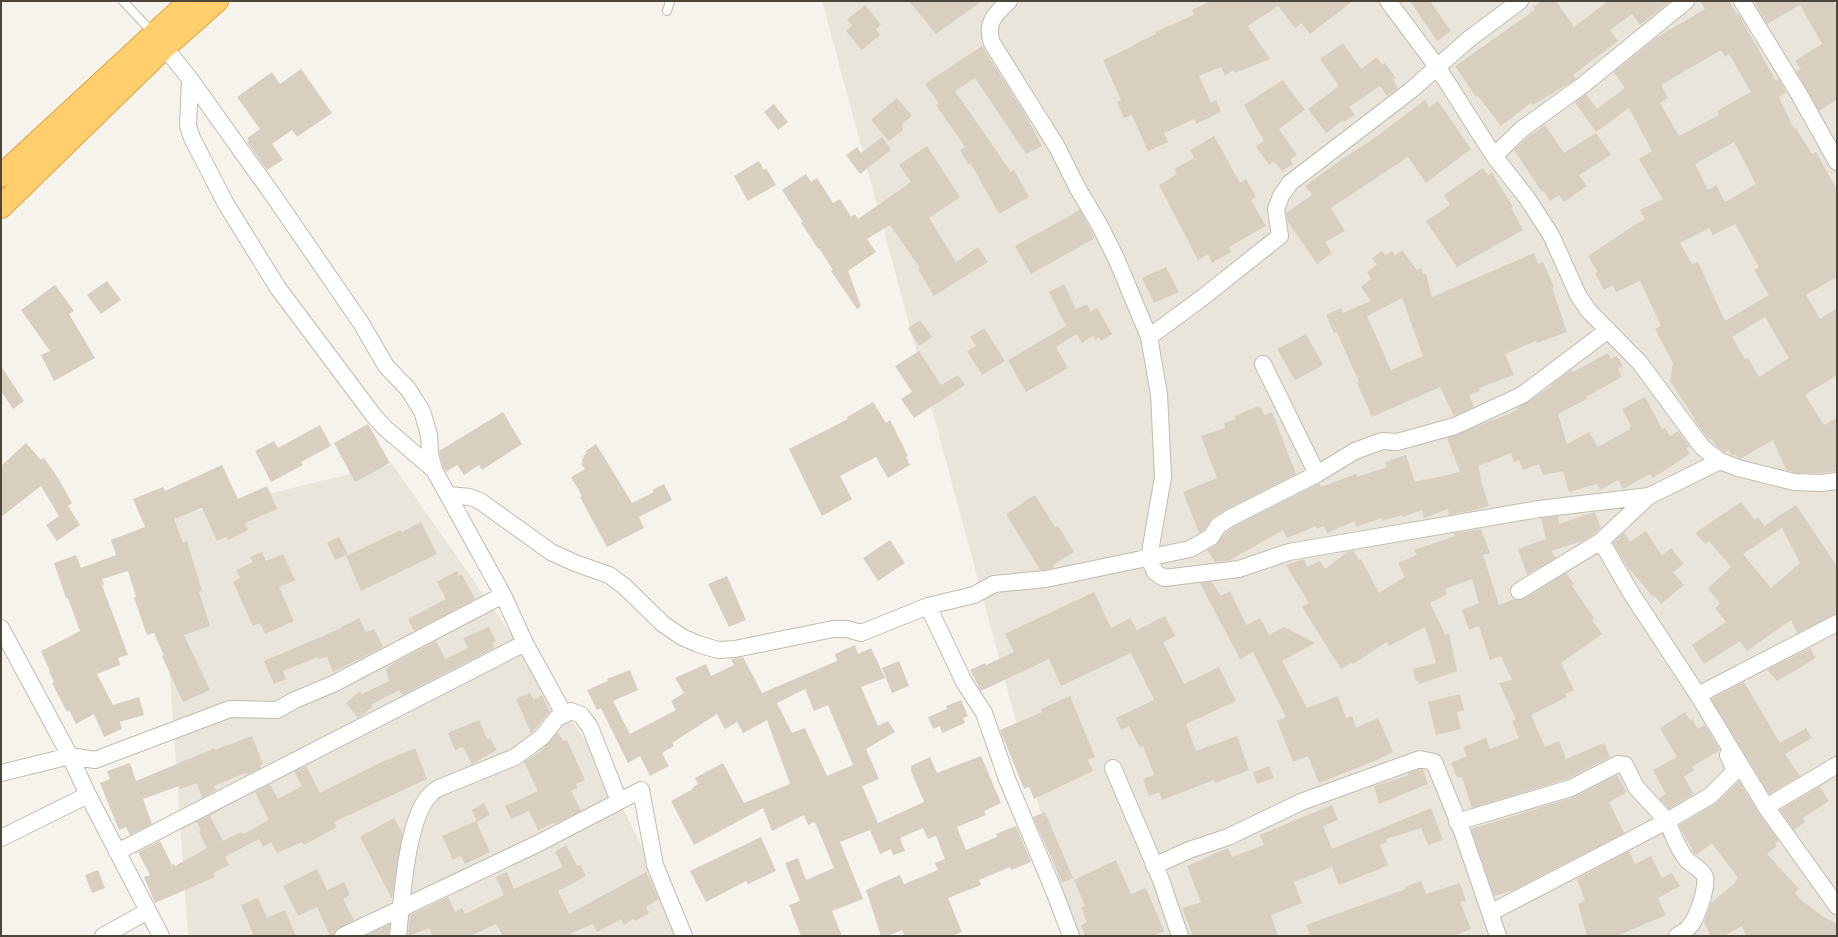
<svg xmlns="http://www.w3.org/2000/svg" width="1838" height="937" viewBox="0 0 1838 937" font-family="Overpass,sans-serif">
  <rect width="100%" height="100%" fill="#f6f3ec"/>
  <!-- residential -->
  <path fill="#eae5da" d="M822 1H1837V936H1074Z
    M392 464 598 758 686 936H188L159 520Z"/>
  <!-- building -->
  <path fill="#d8cfc1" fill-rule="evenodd" d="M909 1H982L936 34Z
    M1211 1H1353L1310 34 1301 23 1295 28 1278 6 1248 26 1270 59 1235 73 1234 70 1225 75 1221 67 1199 76 1211 103 1216 100 1221 112 1196 124 1194 119 1164 133 1168 142 1148 151 1132 115 1124 118 1117 102 1121 100 1103 60 1135 45V44L1156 34 1155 32 1194 15 1192 10Z
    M1410 1H1430L1451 31 1437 41Z
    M1542 1H1556L1574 27 1608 1H1671L1640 25 1632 14 1610 30 1618 41 1573 75 1576 79 1533 105 1531 103 1501 126 1478 96 1476 97 1455 66 1535 10 1533 7Z
    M1700 1H1729L1737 14 1738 13 1776 81 1779 79 1786 92 1779 97 1794 129 1796 128 1812 154 1816 152 1837 190V277L1806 295 1820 319 1837 308V375L1805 395 1824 425 1837 418V471L1821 473H1795L1786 470 1773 440 1740 459 1735 454 1732 456 1729 450 1725 453 1716 446 1712 439 1709 440 1694 420 1695 419 1670 381 1673 363 1655 329 1661 326 1640 281 1616 292 1613 285 1604 290 1595 273 1598 272 1588 256 1633 226 1645 219 1640 210 1663 199 1639 159 1652 151 1629 108 1596 132 1575 102 1586 94 1597 109 1625 88 1614 72 1656 38 1705 9ZM1721 50 1725 57 1729 54 1751 92 1717 111 1719 115 1679 136 1660 103 1668 98 1661 85ZM1734 142 1756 184 1725 202 1716 185 1708 190 1695 164ZM1735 224 1759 267 1754 270 1769 295 1725 321 1698 262 1692 264 1680 243 1709 228 1713 235ZM1765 317 1789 358 1759 377 1748 358 1745 359 1732 337Z
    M1759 1H1833L1837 7V99L1819 111 1796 71 1801 69 1795 61 1822 44 1800 5 1767 24 1755 3Z
    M865 5 881 25 876 29 880 35 862 50 846 31 852 26 847 20Z
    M1343 43 1361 69 1377 57 1382 65 1385 63 1396 78 1393 80 1398 88 1387 96 1380 86 1349 107 1355 115 1344 122 1343 120 1326 133 1308 109 1339 86 1320 59Z
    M982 46 1025 114 1042 146 1026 154 975 78 955 91 1011 172 1014 170 1029 197 999 214 971 164H968L960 150 965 147 936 105 939 104 925 84Z
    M301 69 332 113 297 137 292 130 272 144 283 160 267 170 247 142 249 141 247 138 260 129 237 97 272 72 280 84Z
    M1283 80 1305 110 1279 129 1297 155 1290 160 1293 164 1282 171 1274 161 1269 165 1256 146 1264 141 1244 105Z
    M897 98 912 116 902 124 903 130 889 141 871 120Z
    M1425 100 1429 107 1438 101 1471 149 1426 183 1408 157 1331 208 1345 231 1325 242 1332 253 1317 264 1288 222 1286 213 1312 195 1305 186 1345 157 1373 139Z
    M774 104 788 122 778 130 764 112Z
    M1545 125 1564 153 1596 133 1611 155 1579 175 1587 186 1564 202 1559 195 1550 201 1544 191 1542 192 1514 150 1527 138Z
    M1214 136 1240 183 1246 179 1256 197 1251 200 1266 226 1229 247 1231 252 1212 263 1208 254 1198 260 1159 185 1177 174 1174 169 1194 158 1190 150Z
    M882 137 891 150 860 174 846 155 857 147 861 153Z
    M927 146 960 197 929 218 956 262 978 247 988 262 934 296 918 269 920 268 890 225 867 239 876 252 848 271 861 306 857 309 831 271 833 270 819 248 818 249 811 238 801 223 803 222 782 190 806 174 811 182 817 178 833 203 840 199 851 217 855 214 858 219 911 182 899 165Z
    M759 161 764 170 766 168 776 185 748 201 734 176Z
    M1483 168 1488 175 1492 173 1513 207 1511 208 1523 230 1457 267 1426 221 1450 205 1444 195Z
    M1080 210 1095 238 1031 274 1015 246Z
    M1402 250 1417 270 1421 268 1423 274H1426L1432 297 1534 253 1538 264 1543 262 1554 287 1552 288 1567 332 1537 343 1536 341 1505 354 1514 375 1479 388 1480 391 1469 395 1474 407 1454 416 1440 387 1372 417 1357 383 1359 382 1337 332 1334 333 1326 315 1341 308 1343 313 1371 301 1361 287 1371 279 1367 272 1377 265 1372 258 1382 251 1385 255 1392 251 1395 255ZM1402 298 1423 356 1391 370 1367 316Z
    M1166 267 1179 292 1154 303 1142 278Z
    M107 281 121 300 101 314 87 295Z
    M1064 284 1076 309 1087 304 1091 312 1097 308 1112 334 1101 341 1099 337 1095 340 1093 336 1082 343 1077 334 1056 347 1068 368 1026 392 1008 360 1066 326 1049 292Z
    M55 285 74 311 69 314 95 358 54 381 41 355 50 351 21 310Z
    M920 320 932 337 919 346 908 328Z
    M984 328 1005 361 982 375 967 351 976 346 970 337Z
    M1306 334 1323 365 1295 380 1277 349Z
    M919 351 941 385 958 375 965 385 914 418 901 399 912 392 895 366Z
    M1608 353 1611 359 1617 356 1623 366 1618 369 1622 377 1586 397 1587 399 1558 414 1567 444 1589 432 1598 447 1630 429 1629 427 1631 426 1622 409 1645 397 1662 429 1665 428 1670 436 1678 431 1690 447 1686 448 1690 454 1653 478 1650 474 1623 489 1618 480 1600 490 1597 484 1569 492 1563 471 1543 475 1539 464 1523 470 1519 460 1514 462 1511 453 1478 466 1481 478H1480L1489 506 1475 510 1449 515 1448 509 1424 518 1422 510 1403 517 1402 515 1382 521 1381 518 1356 527 1355 521 1327 533 1324 526 1317 529 1316 526 1287 538 1283 530 1230 560 1215 562 1207 550 1216 545 1225 533 1235 526 1320 483 1321 487 1356 474 1357 477 1387 467 1385 462 1406 455 1415 482 1425 479V480L1460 472 1447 438 1518 410 1517 408 1552 386 1551 385 1572 369 1573 372Z
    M1 366 24 401 13 409 1 391Z
    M873 402 886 423 890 420 908 456 906 457 910 465 888 478 876 457 840 476 852 499 822 516 789 449 848 419 847 417Z
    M1258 406 1259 408 1261 407 1264 415 1272 412 1296 474 1225 510 1212 518 1204 530 1199 533 1183 492 1217 478 1201 436 1225 428 1224 423 1236 419 1235 416Z
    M503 412 522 444 482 470 479 465 464 475 457 465 446 472 443 467 439 451Z
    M368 424 390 463 355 482 334 443Z
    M320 425 331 446 301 462 303 465 271 482 255 451 274 441 278 448Z
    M26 443 41 460 44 458 58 478 72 503 68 506 80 525 57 541 46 525 59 516 41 486 1 517V466Z
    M596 444 632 503 654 492 652 490 664 484 672 500 639 517 644 528 607 547 580 497 582 496 571 477 585 469 581 464 583 462 582 459 584 458 583 456 587 453 586 451Z
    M222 465 238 499 267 486 277 509 245 523 248 530 228 540 226 537 217 541 202 508 174 519 183 543 187 541 202 591 199 592 210 626 184 635 210 690 183 702 162 656 164 655 154 633 147 635 134 598 136 597 128 571 102 579 104 584 102 585 128 655 118 658 120 665 97 674 113 705 139 697 144 715 120 722 122 729 104 737 94 714 76 724 69 710 67 712 52 683 54 682 49 672 50 671 41 651 80 631 68 598H66L54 563 76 555 81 568 116 555 111 540 145 527 133 499 163 487 165 491Z
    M1035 495 1055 527 1058 526 1074 552 1053 565 1054 568 1045 570H1040L1006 514Z
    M1741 502 1755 520 1758 517 1764 526 1796 505 1837 566V614L1797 633 1791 620 1747 651 1740 641 1704 664 1692 645 1726 622 1715 608 1720 604 1708 588 1731 567 1709 541 1705 544 1695 533ZM1782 528 1800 563 1771 588 1743 554Z
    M1595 512 1601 528 1595 533 1585 540 1551 551 1556 558 1527 575 1518 549 1546 539 1541 518 1558 516 1559 524Z
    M421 522 437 554 361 591 346 556 401 530 402 532Z
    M1481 529 1490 553 1483 555 1499 605 1514 599 1519 600 1524 599 1566 573 1574 584 1572 586 1594 618 1592 620 1602 634 1561 663 1574 690 1565 694 1567 697 1531 715 1545 747 1559 741 1566 759 1604 743 1610 757 1567 779 1472 808 1462 777 1457 778 1451 763 1467 756 1463 747 1486 738 1490 749 1519 738 1512 721 1516 719 1499 683 1512 680 1501 656 1490 660 1479 626 1469 630 1462 610 1479 603 1472 579 1445 589 1447 594 1430 603 1445 634H1449L1457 671 1419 684 1418 680 1416 681 1413 669 1436 663 1425 627 1389 646 1387 642 1353 664 1352 662 1341 669 1302 607 1309 603 1286 565 1304 559 1307 567 1320 561 1325 569 1349 551H1353L1359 560 1361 559 1379 593 1405 577 1398 563 1417 555 1414 550 1455 536 1454 533Z
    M1646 531 1662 556 1671 548 1684 564 1673 572 1684 585 1661 604 1654 595 1653 597 1627 566 1613 543 1624 532 1630 542Z
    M339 537 348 554 335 560 327 543Z
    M890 540 905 563 878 581 863 558Z
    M262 552 266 561 283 554 295 580 279 587 294 621 265 634 260 623 253 626 233 582 240 578 236 570 253 562 250 557Z
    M457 571 459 576 462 575 475 599 414 631 408 619 446 599 437 582Z
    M727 576 746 620 729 627 708 584Z
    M1212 582 1221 596 1230 591 1246 625 1260 618 1269 635 1284 627 1315 643 1282 661 1307 708 1338 696 1346 718 1352 716 1356 728 1378 718 1393 752 1377 760 1319 783 1308 756 1293 762 1277 721 1286 717 1253 652 1240 659 1200 583Z
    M1094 592 1111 628 1130 618 1137 630 1165 616 1175 636 1163 642 1184 684 1219 667 1236 701 1186 724 1196 751 1237 736 1249 770 1215 783 1214 780 1162 800 1159 792 1149 796 1143 779 1154 775 1143 746 1140 748 1129 726 1121 730 1116 718 1154 700 1131 653 1061 686 1049 659 981 691 970 670 985 663 986 665 1014 652 1005 634Z
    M359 618 366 632 374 629 383 647 333 672 327 657 319 659 318 657 283 671 286 679 274 684 264 661 342 628 341 627Z
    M489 627 496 641 492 643 494 648 402 695 399 690 371 705 373 707 358 718 346 703 360 691 362 694 389 681 386 669 394 663 436 641 445 659 468 648 463 638Z
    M855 645 858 654 871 648 885 678 861 687 878 726 888 721 895 732 866 749 879 779 862 786 878 823 924 802 911 771V766L930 757 937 773 981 756 1001 803 984 811 986 815 957 827 966 850 997 837 996 834 1016 826 1031 862 1011 870 1010 867 979 880 981 885 948 898 962 932 952 936H905L902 930 888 936H881L866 890 900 875 904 884 938 870 935 863 945 859 936 836 928 839 923 828 900 838 905 851 893 855 891 849 880 854 870 830 840 842 863 899 832 911 842 936H801L789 905 800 901 785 863 798 858 806 880 834 868 815 822 808 825 804 815 772 831 763 808 694 845 671 801 693 789 692 788 698 784 695 778 723 763 744 803 790 784 767 720 743 733 737 722 725 729 717 714 672 743 674 746 662 753 669 766 650 776 640 756 628 763 601 708 597 710 587 690 608 681 607 679 630 670 638 690 613 701 630 734 676 710 671 701 684 693 675 678 706 664 711 676 734 665 731 659 743 657 762 693 837 661 835 654ZM805 689 814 711 828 705 853 765 827 776 805 728 792 733 777 703Z
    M1810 648 1816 658 1777 681 1767 670Z
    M899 661 909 686 892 693 882 668Z
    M1744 682 1780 743 1806 728 1812 738 1785 754 1800 776 1769 794 1711 699Z
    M530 693 534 700 542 695 550 712 531 733 516 699Z
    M1460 694 1464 710 1457 712 1461 729 1436 735 1428 702Z
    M1070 696 1095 757 1088 760 1093 771 1034 799 1029 787 1024 789 1000 730 1042 712 1041 709Z
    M961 700 968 716 963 718 965 723 942 733 940 726 933 729 928 717 947 709 946 706Z
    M1685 712 1690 720 1692 719 1698 729 1705 725 1720 750 1692 767 1694 770 1684 777 1694 794 1669 809 1659 798 1666 794 1653 770 1677 757 1660 728Z
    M479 720 487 739 490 738 497 750 472 764 463 747 455 750 448 733Z
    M558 732 563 741 567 740 585 780 576 784 577 788 571 791 581 811 554 824 553 823 538 830 529 811 511 819 505 806 538 791 524 762 540 752Z
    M252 736 263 764 260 765 261 768 246 775 245 773 214 786 216 790 202 798 197 783 180 789 179 786 143 799 152 824 130 835 126 827 119 830 100 783 110 779 107 771 130 763 136 781 215 748V750Z
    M415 748 427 779 334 822 337 827 304 845 302 842 277 853 271 842 263 847 259 839 225 857 229 865 213 873 215 877 155 903 144 877 150 875 138 852 160 841 172 865 174 864 175 866 207 848 199 832 201 830 196 822 225 807 210 816 223 841 241 832 243 834 269 820 255 792 270 784 278 799 302 786 294 772 306 766 320 793 380 763Z
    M1269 766 1274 778 1257 784 1253 772Z
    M1421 769H1423L1428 784 1379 804 1374 786 1409 775 1408 773Z
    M1617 775 1627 792 1609 802 1624 833 1516 889 1494 896 1471 829 1574 797Z
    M1835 777 1820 787 1829 801 1803 818 1805 822 1794 830 1780 810Z
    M1739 781 1758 812 1779 841 1775 843 1777 846 1767 854 1799 889 1795 893 1800 899 1822 916 1837 924V936H1746L1742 926 1724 936H1711L1704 922 1711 903 1736 882 1735 881 1738 878 1712 843 1696 855 1694 853 1679 825 1715 804Z
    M484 803 490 815 477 822 472 810Z
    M1332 805 1338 820 1323 826 1332 849 1431 808 1443 840 1428 845 1421 828 1386 839 1387 842 1380 845 1388 865 1377 870 1339 885 1332 867 1294 882 1302 903 1271 915 1278 936H1193L1182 908 1201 902 1187 866 1228 848 1232 857 1264 845 1260 835Z
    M1045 812 1073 878 1062 883 1033 817Z
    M394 818 403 834 392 899 360 837Z
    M476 821 490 852 465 864 461 856 453 860 442 836Z
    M761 837 776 871 748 884 746 881 706 902 690 871Z
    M566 845 577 866 580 865 586 876 558 891 569 914 646 872 659 899 646 907 649 913 635 921 633 919 624 925 621 919 597 932 593 924 571 933 572 936H503L496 924 470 936H433L429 928 408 936 410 915 448 897 455 912 462 908 465 914 504 895 496 877 507 872 514 889 563 867 555 852Z
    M1629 851 1635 864 1651 856 1662 878 1672 873 1680 886 1658 898 1666 915 1617 936H1587L1578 904 1585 901 1577 879Z
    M1116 860 1131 894 1146 888 1164 931 1153 936H1085L1081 925 1087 922 1081 908 1085 906 1074 880Z
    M317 869 327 890 344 882 350 895 343 899 354 920 339 928 335 931 334 936H330L317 907 298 916 283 886Z
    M98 870 105 888 92 893 85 875Z
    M1421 881 1426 894 1460 883 1466 901 1460 902 1471 929 1453 936H1311L1306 925 1406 889 1405 887Z
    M258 898 267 918 285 910 296 936H254L241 905Z
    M390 924 389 936H365Z"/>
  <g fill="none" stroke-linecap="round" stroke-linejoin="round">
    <defs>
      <path id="lane" d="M123 1 153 33
        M667 11 670 1"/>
      <path id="street" d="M1009 1C995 14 985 23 992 43L1057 147 1077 187 1100 226 1116 258 1149 337 1159 394 1163 477 1149 558 1155 572 1164 578 1239 569 1289 552 1539 509 1649 496
        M1388 1 1438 68 1494 156 1527 198 1551 235 1578 295 1588 310 1640 363 1702 447 1720 461 1738 468 1794 482 1821 483 1837 481
        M1742 1 1799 94 1837 162
        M159 40 190 79 275 198 361 323 386 366 408 389 422 411 429 435 430 453 434 470 503 595 525 643 564 714
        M190 79 188 126 192 138 226 204 278 288 374 416 385 428 434 470
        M1494 156 1522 129 1583 85 1686 1
        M1149 337 1202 298 1280 236 1276 209 1281 196 1290 183 1410 91 1469 39 1520 1
        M1263 364 1317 474
        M449 495 470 497 480 501 551 552 575 563 609 575 624 586 663 624 682 637 698 644 718 650 735 649 833 629H847L861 633 928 606 964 682 984 713 1007 779 1054 891 1071 936
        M1601 541 1631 593 1698 695 1766 807 1837 906
        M1519 591 1601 541 1649 496 1720 461
        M928 606 974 595 994 584 1046 579 1190 549 1211 537 1218 526 1230 518 1317 474 1355 451 1382 441 1397 442 1455 426 1522 395 1608 330
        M1 628 70 756 88 795 161 936
        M1698 695 1837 623
        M1113 768 1161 880 1180 936
        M1 773 70 756 95 760 230 709 277 710 295 700 333 684 503 595
        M1766 807 1837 765
        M1457 822 1571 788 1618 764 1625 765 1636 787 1667 821 1710 796 1735 771 1728 755
        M1 838 88 795
        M117 852 525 643
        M1154 866 1189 850 1228 837 1301 802 1420 759 1434 762 1462 831 1498 936
        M1490 913 1667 821C1673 834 1678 850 1687 860 1693 866 1702 869 1705 877 1707 889 1697 919 1689 927 1686 931 1681 933 1677 936
        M103 936 148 911
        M343 936 537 844 641 790 655 865 684 936
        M398 936C402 902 406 819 430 795 432 792 436 790 439 788L515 757 542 737 557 718 571 711 581 715 590 727 619 801"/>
      <path id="highway" d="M1 176 190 1
        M1 207 165 47 217 1"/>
    </defs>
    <!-- lane casing -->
    <use href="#lane" stroke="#c2bbae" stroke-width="10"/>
    <!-- street casing -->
    <use href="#street" stroke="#c2bbae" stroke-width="18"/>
    <!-- highway casing -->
    <use href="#highway" stroke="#e0a43c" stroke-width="24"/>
    <!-- lane -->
    <use href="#lane" stroke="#fff" stroke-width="8"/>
    <!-- street -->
    <use href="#street" stroke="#fff" stroke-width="16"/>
    <!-- highway -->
    <use href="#highway" stroke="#ffcf6e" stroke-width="22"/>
  </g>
  <!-- border -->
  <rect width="1838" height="937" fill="none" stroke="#4b4439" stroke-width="4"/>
</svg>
